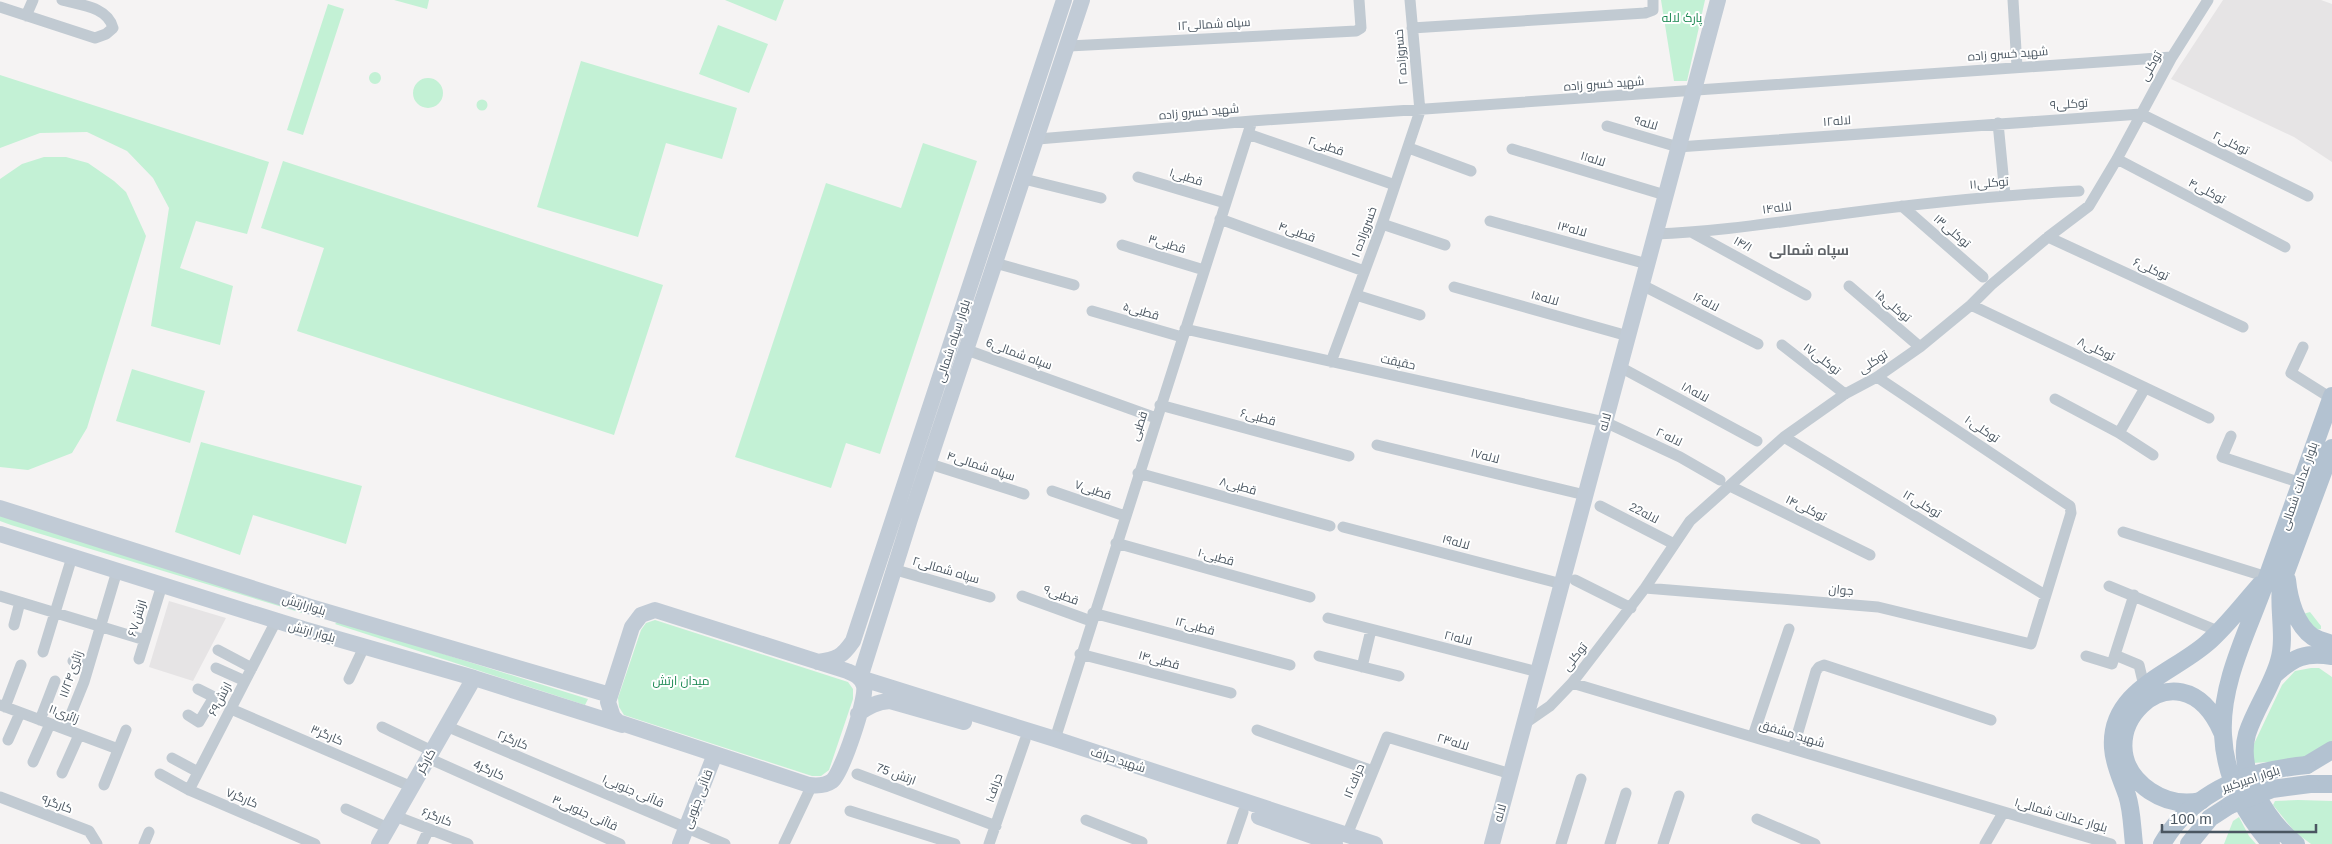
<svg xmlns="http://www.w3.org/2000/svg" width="2332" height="844" viewBox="0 0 2332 844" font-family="Arial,Cairo,sans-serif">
  <rect width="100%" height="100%" fill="#f5f3f3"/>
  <!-- education -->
  <path fill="#e6e4e5" d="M2223 0H2321L2332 4V162L2294 137 2171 79Z
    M169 601 226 618 193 681 149 667Z"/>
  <!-- green -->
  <path fill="#c3f1d5" d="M394 0H429L427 9Z
    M725 0H784L776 21Z
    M1661 0H1705L1687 81H1674Z
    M328 4 344 9 303 135 287 130Z
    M718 25 768 44 749 93 699 74Z
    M581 61 737 108 722 159 666 143 638 237 537 207Z
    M369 78a6 6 0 1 1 12 0a6 6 0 1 1-12 0Z
    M0 75 269 162 247 234 196 221 180 268 233 286 220 345 151 326 169 208 153 178 127 151 87 132 40 133 0 148Z
    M413 93a15 15 0 1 1 30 0a15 15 0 1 1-30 0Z
    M476.5 105a5.5 5.5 0 1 1 11 0a5.5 5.5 0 1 1-11 0Z
    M923 143 977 161 880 454 846 443 831 488 735 457 826 183 901 208Z
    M44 157H66L88 163 114 181 126 192 146 236 87 428 72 453 28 470 0 467V179L22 164Z
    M283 161 663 285 614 435 297 331 324 248 261 228Z
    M132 369 205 391 190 443 116 421Z
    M201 442 362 486 346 544 253 515 240 555 175 532Z
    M0 515 304 610 302 613 11 525 0 521Z
    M2310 612 2321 626V629L2314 630 2303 614Z
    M655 620 848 682 853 689V699L829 770 821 776H812L624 715 619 707 618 698 641 630 646 623Z
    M338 621 588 699 585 705 335 624Z
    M2311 668H2319L2332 677V744L2299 760 2253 763 2251 750 2282 685 2295 671Z
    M2298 800 2332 801V844H2311L2295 832 2273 805 2275 801Z
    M2239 817 2249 836 2256 844H2224L2233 821Z"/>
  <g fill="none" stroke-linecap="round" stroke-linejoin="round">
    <!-- street -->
    <path stroke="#c1cad2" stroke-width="11" d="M2013 0 2017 67
      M0 7 95 38 106 34 113 28C108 7 81 5 62 0
      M26 16 33 0
      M1412 28 1645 13 1653 10V0
      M1069 46 1356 31 1361 28 1359 0
      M1998 123 2005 195
      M1607 126 1678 147 2141 114 2308 196
      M1248 134 1395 185
      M1038 139 1252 121 2172 57
      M1409 148 1471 171
      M1512 149 1665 195
      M2117 159 2285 247
      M1138 177 1225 203
      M1024 179 1101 198
      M1902 206 1983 277
      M1220 219 1364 271
      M1490 221 1647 264
      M1382 224 1445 245
      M1693 233 1806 295
      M1655 234C1720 232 1784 221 1848 213 1925 203 2002 195 2079 191
      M2048 237 2243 327
      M1122 245 1204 270
      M995 263 1074 285
      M1642 285 1758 344
      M1849 286 1920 347
      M1454 287 1628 336
      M1356 295 1420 315
      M1971 305 2209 418
      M1092 311 1182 337
      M1185 329 1605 422 1680 457 1720 480
      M1782 345 1845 394
      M2303 347 2291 373 2331 398
      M967 350 1156 418
      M1331 362 1382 224 1420 111 1410 0
      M1620 367 1757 441
      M2055 399 2119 433 2153 455
      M1160 405 1349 456
      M2119 433 2145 388
      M2231 436 2222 457 2301 483
      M1784 437 2045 595
      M1377 445 1585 495
      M930 464 1024 494
      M1138 473 1330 526
      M1730 486 1870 555
      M1052 491 1125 516
      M1600 506 1674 544
      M1343 527 1562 584
      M2123 532 2267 577
      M1116 543 1310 597
      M896 570 990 597
      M1575 580 1631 608
      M2109 586 2218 631
      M1645 588 1878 607 2031 644 2071 513 2070 506 1877 377
      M0 596 145 640
      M1022 596 1091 621
      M1093 613 1290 665
      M1328 618 1538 672
      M14 625 20 602
      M218 650 252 668
      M43 652 72 557
      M1080 654 1231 693
      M2115 655 2139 665 2144 686
      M1319 656 1399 676
      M2086 656 2112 664 2134 595
      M139 659 162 585
      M73 661 89 665
      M1362 667 1371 630
      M216 668 245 681
      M349 679 364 647
      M1572 683 2111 844
      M0 705 118 749
      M5 707 21 665
      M231 709 412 787
      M188 715 199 722 214 697 198 689
      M40 720 55 681
      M1524 724 1550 706 1572 683 1645 588 1690 521 1784 437 1845 394 1877 377 1920 347 1971 305 1991 285 2048 237 2089 206 2117 159 2172 57 2208 0
      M446 726 725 844
      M382 727 432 751
      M65 729 84 682 117 571
      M1257 730 1373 771
      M1753 736 1789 629
      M1055 739 1252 121
      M8 740 20 713
      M1793 749 1816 671 1819 667 1824 665 1991 720
      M172 758 198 772
      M428 758 620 844
      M33 762 50 724
      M62 773 79 735
      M160 774 189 790 315 844
      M857 774 996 826
      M104 785 126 730
      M189 790 276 621
      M0 797 89 831 97 844
      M346 809 388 828
      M850 811 955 844
      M395 816 468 844
      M1757 819 1815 844
      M1086 820 1142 842
      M1347 835 1387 737 1511 774
      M144 844 149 832
      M422 844 429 829
      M784 844 812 785
      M989 844 1025 740
      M1232 844 1243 812
      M1561 844 1581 779
      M1610 844 1626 793
      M1663 844 1679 796
      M1985 844 2003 813"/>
    <!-- secondary -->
    <path stroke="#c1cbd6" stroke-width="16" d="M1082 0 910 519 860 678 1055 739 1375 844
      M0 508 311 607 610 695
      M0 534 303 629 474 678 622 725
      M655 610 847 671C854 674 862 677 864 686 867 699 842 773 832 781 825 786 817 786 809 785L618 722 613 717 608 702 632 627 641 615Z
      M818 662C837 659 842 657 853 641L1064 0
      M858 714C869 706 877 702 890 701L964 722
      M1259 817 1335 844
      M379 844 474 678
      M680 844 715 754
      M1492 844 1718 0"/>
    <!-- primary -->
    <path stroke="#b3c2d1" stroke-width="18" d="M2287 580C2289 600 2296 625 2313 637 2319 640 2326 642 2332 644
      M2274 675C2294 657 2305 652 2332 656
      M2307 765 2332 750
      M2310 784H2332
      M2201 801C2183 805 2165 801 2150 791 2075 740 2178 633 2222 732
      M2134 844C2132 828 2132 810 2127 795 2122 780 2114 765 2113 748 2109 691 2171 674 2206 644 2226 627 2243 604 2260 585
      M2189 844 2210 818 2230 805
      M2271 844C2244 813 2225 777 2223 735 2220 684 2247 633 2264 586 2287 523 2309 459 2332 396
      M2296 844C2268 822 2236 773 2247 734 2255 709 2272 686 2279 661 2286 637 2278 610 2281 585L2332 448"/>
    <!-- primary-bridge -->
    <path stroke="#b3c2d1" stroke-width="18" d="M2230 805 2272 789 2310 784
      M2162 844C2193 791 2249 770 2307 765"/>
  </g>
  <g text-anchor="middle" stroke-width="4" stroke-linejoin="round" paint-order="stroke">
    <!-- park labels -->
    <g font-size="12" fill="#17864f" stroke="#fff">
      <text x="1682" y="22">پارک لاله</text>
      <text x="681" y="685">میدان ارتش</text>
    </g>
    <!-- street labels -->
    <g font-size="12" fill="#4a5661" stroke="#fff">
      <text transform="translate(1214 24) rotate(-3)" y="4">سپاه شمالی۱۲</text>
      <text transform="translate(2008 54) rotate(-4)" y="4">شهید خسرو زاده</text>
      <text transform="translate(1401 57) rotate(-95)" y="4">خسروزاده ۲</text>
      <text transform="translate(2151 66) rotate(-61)" y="4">توکلی</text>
      <text transform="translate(1604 84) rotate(-4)" y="4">شهید خسرو زاده</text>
      <text transform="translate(2069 104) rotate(-4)" y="4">توکلی۹</text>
      <text transform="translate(1199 112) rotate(-5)" y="4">شهید خسرو زاده</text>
      <text transform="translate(1837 121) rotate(-4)" y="4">لاله۱۲</text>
      <text transform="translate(1646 123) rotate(16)" y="4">لاله۹</text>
      <text transform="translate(2231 143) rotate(26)" y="4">توکلی۲</text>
      <text transform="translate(1326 146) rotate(19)" y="4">قطبی۲</text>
      <text transform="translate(1593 159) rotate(17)" y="4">لاله۱۱</text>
      <text transform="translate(1186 177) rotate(17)" y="4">قطبی۱</text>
      <text transform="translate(1989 183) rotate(-5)" y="4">توکلی۱۱</text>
      <text transform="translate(2207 191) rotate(28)" y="4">توکلی۴</text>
      <text transform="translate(1777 208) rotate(-7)" y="4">لاله۱۴</text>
      <text transform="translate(1572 229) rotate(15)" y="4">لاله۱۳</text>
      <text transform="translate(1952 231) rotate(41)" y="4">توکلی۱۳</text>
      <text transform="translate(1297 232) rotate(20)" y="4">قطبی۴</text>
      <text transform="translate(1364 232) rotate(-70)" y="4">خسروزاده ۱</text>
      <text transform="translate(1167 244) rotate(17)" y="4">قطبی۳</text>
      <text transform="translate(1743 244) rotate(29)" y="4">۱۴/۱</text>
      <text transform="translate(2151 269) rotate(25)" y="4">توکلی۶</text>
      <text transform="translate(1545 298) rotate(16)" y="4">لاله۱۵</text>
      <text transform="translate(1706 302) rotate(27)" y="4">لاله۱۶</text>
      <text transform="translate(1893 306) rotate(40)" y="4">توکلی۱۵</text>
      <text transform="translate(1141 311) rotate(16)" y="4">قطبی۵</text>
      <text transform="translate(953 341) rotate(-72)" y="4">بلوار سپاه شمالی</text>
      <text transform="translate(2096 349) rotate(25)" y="4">توکلی۸</text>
      <text transform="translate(1019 354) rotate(20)" y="4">6سپاه شمالی</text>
      <text transform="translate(1822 359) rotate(38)" y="4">توکلی۱۷</text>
      <text transform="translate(1398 362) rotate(12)" y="4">حقیقت</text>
      <text transform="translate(1873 362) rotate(-33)" y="4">توکلی</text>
      <text transform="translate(1695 392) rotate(28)" y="4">لاله۱۸</text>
      <text transform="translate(1258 417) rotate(15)" y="4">قطبی۶</text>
      <text transform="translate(1605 422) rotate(-75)" y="4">لاله</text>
      <text transform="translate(1139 426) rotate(-72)" y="4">قطبی</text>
      <text transform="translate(1982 429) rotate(34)" y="4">۱۰توکلی</text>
      <text transform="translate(1669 437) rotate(25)" y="4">لاله۲۰</text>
      <text transform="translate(1485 456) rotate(14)" y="4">لاله۱۷</text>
      <text transform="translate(981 466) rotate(18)" y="4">سپاه شمالی۴</text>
      <text transform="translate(1238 486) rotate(15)" y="4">قطبی۸</text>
      <text transform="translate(2299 486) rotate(-71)" y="4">بلوار عدالت شمالی</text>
      <text transform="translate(1093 490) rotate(19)" y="4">قطبی۷</text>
      <text transform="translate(1922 504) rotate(31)" y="4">توکلی۱۲</text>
      <text transform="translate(1806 508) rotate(26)" y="4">توکلی۱۴</text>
      <text transform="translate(1644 513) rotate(27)" y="4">22لاله</text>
      <text transform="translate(1456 542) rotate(15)" y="4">لاله۱۹</text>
      <text transform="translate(1216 557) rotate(15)" y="4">قطبی۱۰</text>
      <text transform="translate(946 570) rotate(16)" y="4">سپاه شمالی۲</text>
      <text transform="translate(1841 590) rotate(5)" y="4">جوان</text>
      <text transform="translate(1061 595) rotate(20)" y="4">قطبی۹</text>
      <text transform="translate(304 605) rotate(17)" y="4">بلوارارتش</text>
      <text transform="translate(137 618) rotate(-73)" y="4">ارتش۶۷</text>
      <text transform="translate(1195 626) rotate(15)" y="4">قطبی۱۲</text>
      <text transform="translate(312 632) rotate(16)" y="4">بلوار ارتش</text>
      <text transform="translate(1458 638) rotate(14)" y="4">لاله۲۱</text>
      <text transform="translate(1575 657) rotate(-52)" y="4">توکلی</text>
      <text transform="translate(1159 660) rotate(15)" y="4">قطبی۱۴</text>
      <text transform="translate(71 674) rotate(-71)" y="4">زائری۱۱/۲۴</text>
      <text transform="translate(220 699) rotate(-63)" y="4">ارتش۶۹</text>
      <text transform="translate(64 714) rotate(21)" y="4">زائری۱۱</text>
      <text transform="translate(1792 734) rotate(17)" y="4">شهید مشفق</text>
      <text transform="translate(327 735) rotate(23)" y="4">کارگر۳</text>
      <text transform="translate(513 740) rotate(23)" y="4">کارگر۲</text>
      <text transform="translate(1453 742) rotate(17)" y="4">لاله۲۳</text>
      <text transform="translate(1118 760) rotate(18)" y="4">شهید حراف</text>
      <text transform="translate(426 761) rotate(-61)" y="4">کارگر</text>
      <text transform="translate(489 770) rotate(24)" y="4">4کارگر</text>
      <text transform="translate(896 774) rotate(20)" y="4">75 ارتش</text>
      <text transform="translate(2251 779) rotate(-18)" y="4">بلوار امیرکبیر</text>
      <text transform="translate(1354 781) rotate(-68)" y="4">حراف۱۲</text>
      <text transform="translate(994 788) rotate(-71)" y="4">حراف۱</text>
      <text transform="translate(633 791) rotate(23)" y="4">قاآنی جنوبی۱</text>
      <text transform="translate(242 798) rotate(23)" y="4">کارگر۷</text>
      <text transform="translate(698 799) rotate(-69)" y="4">قاآنی جنوبی</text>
      <text transform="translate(57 804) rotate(20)" y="4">کارگر۹</text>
      <text transform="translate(585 813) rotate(24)" y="4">قاآنی جنوبی۳</text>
      <text transform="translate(1500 813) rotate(-75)" y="4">لاله</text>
      <text transform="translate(2061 815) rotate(16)" y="4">بلوار عدالت شمالی۱</text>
      <text transform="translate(437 817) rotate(21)" y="4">کارگر۶</text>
    </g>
    <!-- neighbourhood labels -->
    <g font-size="14" font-weight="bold" fill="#5f6368" stroke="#fff">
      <text x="1809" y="255">سپاه شمالی</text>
    </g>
  </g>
  <!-- scale -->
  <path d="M2162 824v8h154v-8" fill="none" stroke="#4a5661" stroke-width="2.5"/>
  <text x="2170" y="824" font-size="15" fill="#4a5661" stroke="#ffffff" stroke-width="4" paint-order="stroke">100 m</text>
</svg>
